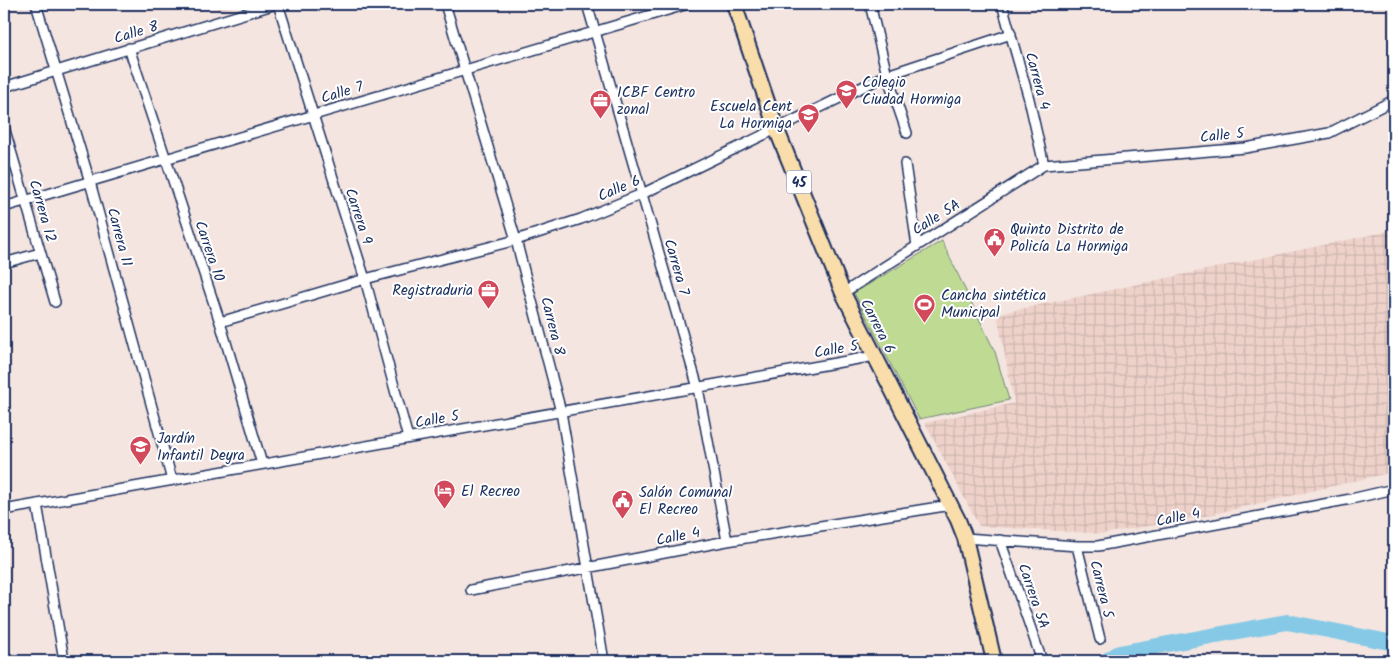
<svg xmlns="http://www.w3.org/2000/svg" width="1398" height="665" viewBox="0 0 1398 665" font-family="Kalam,sans-serif">
  <defs>
    <pattern id="industrial-grid" width="8" height="8" patternUnits="userSpaceOnUse" patternTransform="scale(1.25)"><rect width="8" height="8" fill="#eed2ca"/><path d="M0 4h8M4 0v8" fill="none" stroke="#ccb5b0"/></pattern>
  </defs>
  <rect width="100%" height="100%" fill="#f5e5e0"/>
  <filter id="ink" filterUnits="userSpaceOnUse"><feTurbulence type="fractalNoise" baseFrequency=".02" numOctaves="2"/><feDisplacementMap in="SourceGraphic" scale="10" xChannelSelector="R" yChannelSelector="G"/><feConvolveMatrix kernelMatrix="1 2 1 2 8 2 1 2 1" color-interpolation-filters="sRGB"/></filter>
  <g filter="url(#ink)">
    <!-- built -->
    <path fill="#eed2ca" d="M215 4H241L217 11Z"/>
    <!-- industrial -->
    <path fill="url(#industrial-grid)" d="M1394 230 1393 472 1201 517 1102 534 979 526 925 423 1014 403 997 314Z"/>
    <!-- grass -->
    <path fill="#bfdb93" stroke="#6d8578" d="M942 241 995 352 1009 400 919 419 854 293Z"/>
    <g fill="none" stroke-linecap="round" stroke-linejoin="round">
      <!-- river -->
      <path stroke="#85c9e6" stroke-width="16" d="M1106 661 1119 653 1287 622 1394 643"/>
      <defs>
        <path id="street" d="M36 4 90 182 172 480
          M278 4 365 279 408 438
          M445 4 516 240 561 412 604 661
          M587 4 698 388 727 541
          M870 4 887 75 907 133
          M1002 4 1029 99 1044 165
          M129 48 220 322 262 464
          M4 87 276 4
          M4 127 55 302
          M905 164 917 246
          M4 207 688 4
          M4 263 40 253
          M843 293 1044 165 1245 148 1329 133 1394 100
          M220 322 365 279 516 240 581 219 642 194 887 75 1011 34
          M37 504 64 660
          M4 510 875 356
          M965 538 1077 546H1098L1351 499 1394 489
          M1000 540 1042 661
          M1077 546 1100 639
          M471 590 727 541 951 505"/>
        <path id="primary" d="M734 4 776 128 843 293 958 520 965 538 994 661"/>
      </defs>
      <!-- street casing -->
      <use href="#street" stroke="#1b2f5e" stroke-width="12"/>
      <!-- primary casing -->
      <use href="#primary" stroke="#1b2f5e" stroke-width="18"/>
      <!-- street -->
      <use href="#street" stroke="#fff" stroke-width="9"/>
      <!-- primary -->
      <use href="#primary" stroke="#f9deab" stroke-width="14"/>
    </g>
  </g>
  <!-- icons -->
  <defs>
    <symbol id="school-pin" viewBox="-11 -11 22 30"><path d="M0 17L-7.5 6A9.5 9.5 0 1 1 7.5 6Z" fill="#d1495b" stroke="#fff"/><path d="M0-5L7-2L0 1L-7-2ZM-4 1L0 2.5L4 1V4Q0 6-4 4Z" fill="#fff"/></symbol>
    <symbol id="office-pin" viewBox="-11 -11 22 30"><path d="M0 17L-7.5 6A9.5 9.5 0 1 1 7.5 6Z" fill="#d1495b" stroke="#fff"/><path d="M-6-3h4V-5.5h4V-3h4V5H-6ZM-1-4.5V-3h2v-1.5ZM-6 0V1H6V0Z" fill="#fff"/></symbol>
    <symbol id="civic-pin" viewBox="-11 -11 22 30"><path d="M0 17L-7.5 6A9.5 9.5 0 1 1 7.5 6Z" fill="#d1495b" stroke="#fff"/><path d="M-.6-6.5H3V-4.5H.6V-3L4-1V1h2V6H-6V1h2V-1L-.6-3ZM-1.2 2.5V6h2.4V2.5Z" fill="#fff"/></symbol>
    <symbol id="stadium-pin" viewBox="-11 -11 22 30"><path d="M0 17L-7.5 6A9.5 9.5 0 1 1 7.5 6Z" fill="#d1495b" stroke="#fff"/><path d="M0-5a6.5 5 0 1 0 0 10a6.5 5 0 1 0 0-10ZM-3.5-1.8h7v3.6h-7Z" fill="#fff"/></symbol>
    <symbol id="hotel-pin" viewBox="-11 -11 22 30"><path d="M0 17L-7.5 6A9.5 9.5 0 1 1 7.5 6Z" fill="#d1495b" stroke="#fff"/><path d="M-6-4.5h1.5V1H6V5H4.5V3h-9V5H-6ZM-4 0a1.8 1.8 0 1 1 3.6 0ZM.5 0V-2.5h3Q6-2.5 6 0Z" fill="#fff"/></symbol>
  </defs>
  <g fill-rule="evenodd">
    <use href="#school-pin" x="834" y="78" width="25" height="34"/>
    <use href="#office-pin" x="588" y="88" width="25" height="34"/>
    <use href="#school-pin" x="796" y="102" width="25" height="34"/>
    <use href="#civic-pin" x="982" y="226" width="25" height="34"/>
    <use href="#office-pin" x="476" y="278" width="25" height="34"/>
    <use href="#stadium-pin" x="912" y="292" width="25" height="34"/>
    <use href="#school-pin" x="128" y="434" width="25" height="34"/>
    <use href="#hotel-pin" x="432" y="478" width="25" height="34"/>
    <use href="#civic-pin" x="610" y="488" width="25" height="34"/>
  </g>
  <g text-anchor="middle" stroke-width="4" stroke-linejoin="round" paint-order="stroke">
    <!-- shield labels -->
    <rect fill="#fff" stroke="#5f6d8e" stroke-width="1" x="786.5" y="170.5" width="25" height="23" rx="4"/>
    <g font-size="14" font-weight="bold" fill="#1b2f5e">
      <text x="799" y="187">45</text>
    </g>
    <!-- street labels -->
    <g font-size="15" fill="#1b2f5e" stroke="#fff">
      <text transform="translate(136 32) rotate(-17)" y="5">Calle 8</text>
      <text transform="translate(1038 81) rotate(75)" y="5">Carrera 4</text>
      <text transform="translate(342 92) rotate(-17)" y="5">Calle 7</text>
      <text transform="translate(1222 135) rotate(-6)" y="5">Calle 5</text>
      <text transform="translate(619 188) rotate(-23)" y="5">Calle 6</text>
      <text transform="translate(43 211) rotate(74)" y="5">Carrera 12</text>
      <text transform="translate(359 216) rotate(72)" y="5">Carrera 9</text>
      <text transform="translate(936 217) rotate(-32)" y="5">Calle 5A</text>
      <text transform="translate(120 237) rotate(75)" y="5">Carrera 11</text>
      <text transform="translate(210 251) rotate(71)" y="5">Carrera 10</text>
      <text transform="translate(677 267) rotate(74)" y="5">Carrera 7</text>
      <text transform="translate(553 326) rotate(76)" y="5">Carrera 8</text>
      <text transform="translate(878 326) rotate(63)" y="5">Carrera 6</text>
      <text transform="translate(836 349) rotate(-10)" y="5">Calle 5</text>
      <text transform="translate(437 419) rotate(-10)" y="5">Calle 5</text>
      <text transform="translate(1178 517) rotate(-11)" y="5">Calle 4</text>
      <text transform="translate(678 536) rotate(-11)" y="5">Calle 4</text>
      <text transform="translate(1102 589) rotate(76)" y="5">Carrera 5</text>
      <text transform="translate(1034 596) rotate(71)" y="5">Carrera 5A</text>
    </g>
    <!-- poi labels -->
    <g font-size="15" fill="#1b2f5e" stroke="#fff" text-anchor="start">
      <text x="862" y="87">Colegio<tspan x="862" dy="17">Ciudad Hormiga</tspan></text>
      <text x="617" y="97">ICBF Centro<tspan x="617" dy="17">zonal</tspan></text>
      <text x="792" y="111" text-anchor="end">Escuela Cent<tspan x="792" dy="17">La Hormiga</tspan></text>
      <text x="1010" y="234">Quinto Distrito de<tspan x="1010" dy="17">Policía La Hormiga</tspan></text>
      <text x="473" y="295" text-anchor="end">Registraduria</text>
      <text x="941" y="300">Cancha sintética<tspan x="941" dy="17">Municipal</tspan></text>
      <text x="157" y="443">Jardín<tspan x="157" dy="17">Infantil Deyra</tspan></text>
      <text x="461" y="496">El Recreo</text>
      <text x="639" y="497">Salón Comunal<tspan x="639" dy="17">El Recreo</tspan></text>
    </g>
  </g>
  <!-- margin -->
  <rect width="1398" height="665" fill="none" stroke="#fff" stroke-width="20"/>
  <rect x="10" y="10" width="1378" height="645" fill="none" stroke="#1b2f5e" stroke-width="2" filter="url(#ink)"/>
</svg>
